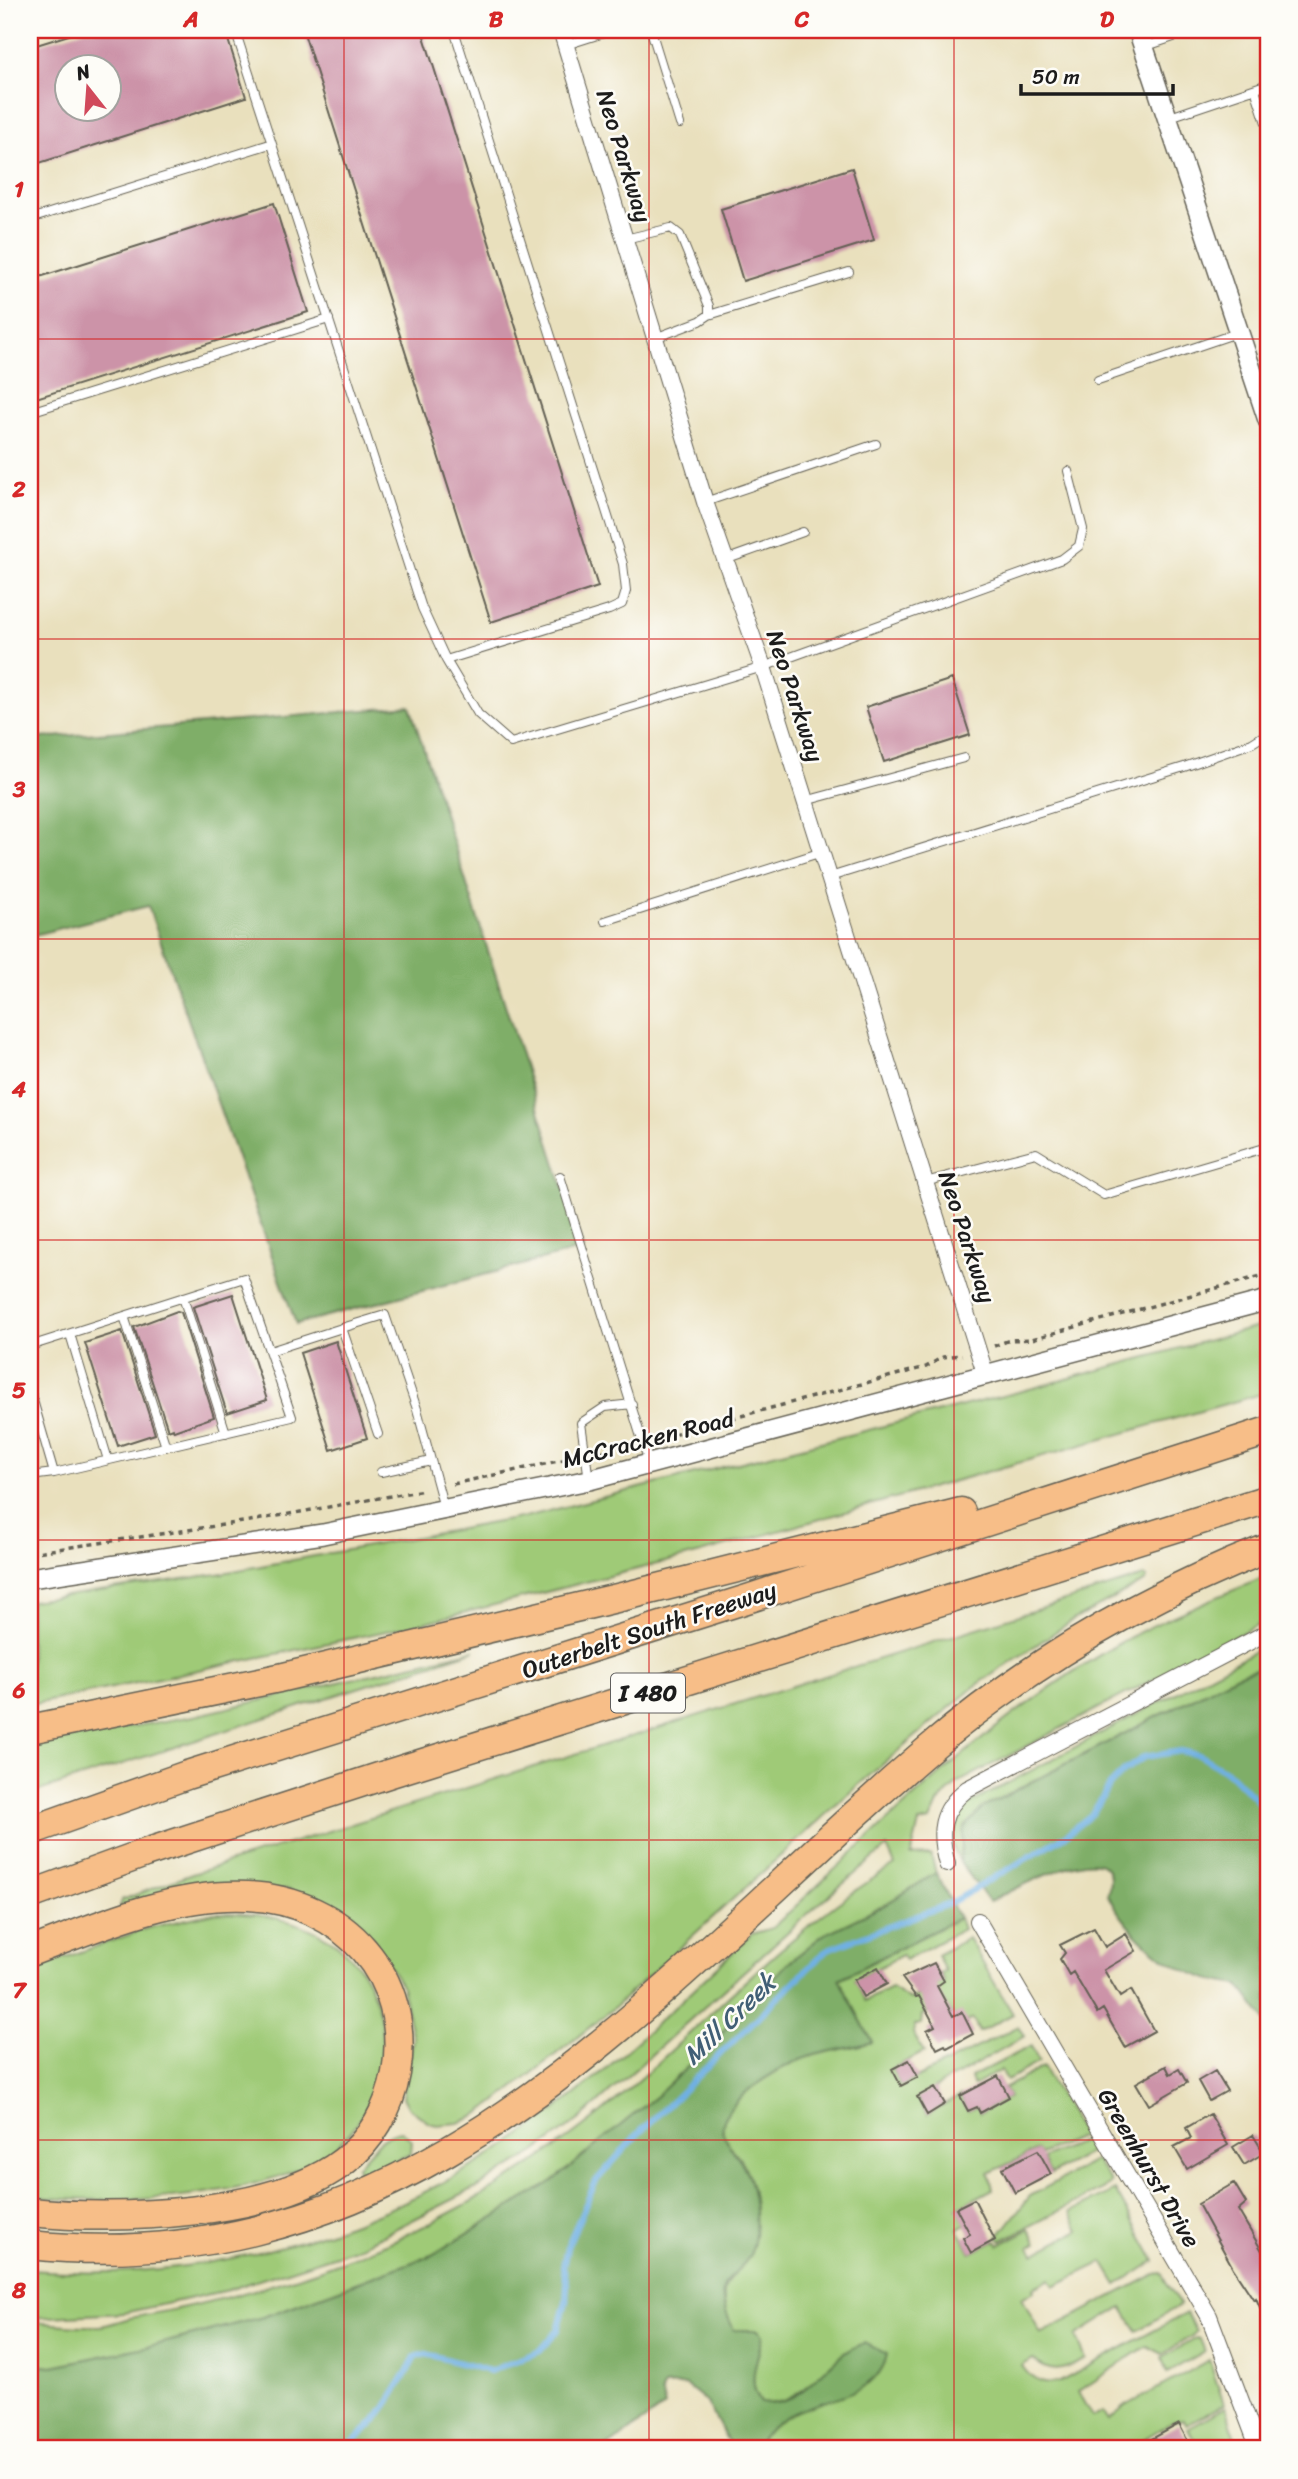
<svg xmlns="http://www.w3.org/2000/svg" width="1298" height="2479" viewBox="0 0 1298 2479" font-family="Sriracha,sans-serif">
  <rect width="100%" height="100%" fill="#fdfcf7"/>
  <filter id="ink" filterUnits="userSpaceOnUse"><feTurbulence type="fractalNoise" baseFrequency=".0143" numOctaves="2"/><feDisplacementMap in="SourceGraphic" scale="14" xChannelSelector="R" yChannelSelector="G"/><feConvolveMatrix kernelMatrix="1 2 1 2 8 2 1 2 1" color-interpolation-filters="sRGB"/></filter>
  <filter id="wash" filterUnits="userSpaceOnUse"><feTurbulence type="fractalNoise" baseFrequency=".00686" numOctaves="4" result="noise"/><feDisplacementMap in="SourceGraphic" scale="28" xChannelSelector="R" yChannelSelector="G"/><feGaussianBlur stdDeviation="1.57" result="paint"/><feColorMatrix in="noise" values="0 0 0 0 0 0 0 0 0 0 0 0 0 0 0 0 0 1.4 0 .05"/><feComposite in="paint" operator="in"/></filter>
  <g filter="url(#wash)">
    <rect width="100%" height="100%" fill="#e9e0bd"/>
    <!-- green -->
    <path fill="#9fca77" stroke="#5e734a" stroke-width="2" d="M1268 1324V1392L701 1553 415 1625 30 1705V1601L217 1574 525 1517 1026 1390Z
      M1144 1576 1147 1578 1146 1581 1073 1620 974 1687 857 1786 610 2011 501 2098 474 2117 458 2123 437 2125 429 2123 408 2107 403 2097 413 2039 402 1987 373 1939 336 1907 286 1889 119 1906 121 1900 192 1874Z
      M1268 1576V1619L957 1783 938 1803 930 1821 919 1823 911 1856 931 1855 936 1873 881 1907 823 1935 787 1964 704 2051 660 2093 553 2181 432 2255 263 2317 155 2345 53 2366 30 2364V2322C52 2323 76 2327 99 2326 111 2325 123 2319 135 2317 324 2283 482 2218 628 2090 715 2013 795 1924 895 1865L887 1847 813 1909 580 2119 535 2152 474 2189 355 2249 228 2290 124 2313 30 2318V2270C212 2285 395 2229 542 2120 617 2064 684 1998 752 1934L772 1928C886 1823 998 1709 1136 1634 1178 1612 1224 1594 1268 1576Z
      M1268 1644V1669L1262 1667 1237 1675 1006 1795 964 1828 960 1862C948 1840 947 1821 967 1805Z
      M475 1650 30 1794V1744L194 1716Z
      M214 1913C255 1913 295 1917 331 1940 403 1989 396 2102 330 2151 263 2200 110 2206 30 2196V1970L148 1928Z
      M959 1918 963 1929 905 1960 902 1955 855 1980 865 2001 891 1988 910 2000 944 1981 940 1973 945 1971 937 1955 968 1938 1013 2014 979 2032 973 2019 967 2022 953 2016 945 2003 922 2015 921 2025H915L913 2033 924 2052 892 2069 901 2086 1019 2026 1025 2036 917 2098 927 2115 960 2096 968 2111 977 2107 980 2113 1009 2097 1004 2088 1043 2067 1083 2136 1040 2154 1037 2150 989 2173 993 2189 957 2208 966 2225 958 2229 971 2253 995 2240 999 2245 1029 2229 1037 2243 1030 2247 1034 2254 1079 2230 1070 2212 1115 2190 1155 2261 1117 2285 1103 2262 1054 2286 1050 2279 1033 2288 1034 2291 1022 2298 1041 2334 1155 2274 1161 2273 1180 2305 1137 2331 1122 2307 1076 2336 1086 2359C1065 2369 1052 2377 1033 2359L1022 2366C1032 2380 1042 2387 1060 2382L1186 2313 1196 2331 1193 2335 1163 2354 1147 2346 1078 2392 1092 2417 1103 2411 1109 2420 1126 2406 1209 2360 1224 2404 1187 2424 1183 2419 1173 2421 1139 2442 1143 2449H757C772 2405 832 2401 868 2384L833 2363C813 2381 790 2408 761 2403 746 2383 757 2353 758 2330L734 2331C704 2270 749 2281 754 2231 757 2209 753 2179 741 2160 736 2152 725 2142 723 2133 717 2104 776 2069 800 2060 822 2051 849 2049 872 2042L839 1979Z
      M1031 2046 1039 2062 1007 2080 1001 2070 973 2086 971 2077Z
      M402 2131 412 2141 411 2154 363 2174 359 2172 357 2166C369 2153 383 2132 402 2131Z
      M1085 2140 1091 2152 1051 2174 1042 2158Z
      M1096 2160 1111 2183 1108 2186 1001 2241 998 2237 1030 2196Z
      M1196 2338 1200 2339 1205 2351 1167 2373 1162 2358Z
      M1225 2407 1236 2438 1210 2449H1201L1188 2428Z"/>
    <!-- forest -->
    <path fill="#7fae68" stroke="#4e6542" stroke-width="2" d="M410 706 583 1249 296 1324 148 906 30 936V739Z
      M1262 1667 1268 1669V2024L1239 1985C1178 1978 1138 1946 1107 1895 1130 1823 1011 1892 989 1902L960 1862 964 1828 982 1808 1237 1675Z
      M936 1873 959 1918 839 1979 872 2042C849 2049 822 2051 800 2060 776 2069 717 2104 723 2133 726 2144 738 2155 743 2165 754 2183 758 2221 754 2242 747 2283 702 2267 734 2330H758L763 2335C759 2358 745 2381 761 2403 805 2411 827 2352 865 2343L887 2354C877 2413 777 2390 757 2449H732L706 2401 686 2385 664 2386 661 2391 665 2406 604 2449H30V2364L53 2366 155 2345 263 2317 432 2255 553 2181 660 2093 704 2051 787 1964 823 1935 881 1907Z"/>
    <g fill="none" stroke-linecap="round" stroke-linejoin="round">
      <!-- stream -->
      <path stroke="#6fb0e3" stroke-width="6" d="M342 2449C376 2429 397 2391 415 2357L426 2354 490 2371 540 2351 558 2330 566 2302 567 2284 563 2267 567 2247 596 2181 634 2138 828 1949 949 1904 1065 1836 1092 1814 1110 1785 1124 1771 1144 1757 1181 1751 1199 1755 1232 1775 1268 1812"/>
    </g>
    <g id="blocks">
      <!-- building -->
      <path fill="#cc93a8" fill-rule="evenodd" d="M85 30H225L246 97 30 166V47ZM66 66H108V108H66Z
        M303 30H422L598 587 491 622Z
        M852 168 874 240 743 281 721 209Z
        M274 203 308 312 30 400V280Z
        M952 679 970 735 884 762 866 707Z
        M233 1294 267 1400 227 1413 193 1307Z
        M177 1311 181 1312 214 1417 174 1431 173 1428 168 1430 134 1327Z
        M122 1331 155 1434 118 1446 85 1343Z
        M336 1341 367 1438 331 1450 300 1353Z
        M1094 1928 1105 1947 1126 1934 1136 1951 1104 1970 1120 1997 1131 1990 1154 2031 1125 2047 1103 2009 1097 2013 1073 1972 1069 1975 1060 1959 1065 1953 1060 1945Z
        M934 1963 944 1981 937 1986 953 2016 962 2012 973 2034 947 2048 945 2045 937 2049 927 2030 935 2026 919 1996 916 1997 902 1978Z
        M878 1967 887 1984 863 1997 854 1980Z
        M909 2060 918 2077 901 2086 892 2069Z
        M1166 2066 1170 2074 1179 2069 1187 2083 1149 2105 1136 2083Z
        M1215 2071 1227 2091 1209 2101 1198 2081Z
        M998 2076 1009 2097 980 2113 977 2107 968 2111 960 2096Z
        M935 2087 945 2104 927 2115 917 2097Z
        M1210 2114 1228 2145 1187 2169 1174 2147 1191 2138 1186 2128Z
        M1253 2135 1264 2153 1244 2165 1233 2147Z
        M1038 2150 1051 2174 1015 2193 1002 2168Z
        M1234 2183 1246 2203 1238 2210 1268 2261V2326L1256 2298 1254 2300 1233 2268 1198 2204Z
        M974 2199 995 2240 971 2253 963 2238 970 2234 956 2208Z
        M1179 2424 1192 2449H1133Z"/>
    </g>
  </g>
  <g filter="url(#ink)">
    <use href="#blocks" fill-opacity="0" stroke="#646154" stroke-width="2"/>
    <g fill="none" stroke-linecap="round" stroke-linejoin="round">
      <defs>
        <path id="service" d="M235 30 422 608 446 660 478 714 511 743 763 667 1062 559 1079 546 1083 529 1068 471
          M651 30 680 124
          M566 45 613 30
          M1144 47 1194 30
          M1255 89 1268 129
          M1167 118 1268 84
          M30 219 270 144
          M625 239 671 228 680 235 709 306V315L700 321 655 338
          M709 315 849 272
          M1098 380 1237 333
          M30 412 329 319
          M705 502 876 444
          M725 560 803 532
          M446 660 609 610 622 604 626 591 623 564 454 30
          M805 801 964 758
          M830 877 1184 767 1252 743 1268 733
          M605 921 822 852
          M560 1176 649 1463
          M925 1182 1036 1153 1104 1195 1268 1147
          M183 1297 226 1433
          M124 1316 166 1447
          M70 1334 108 1460
          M30 1346 244 1278 292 1417 54 1473 30 1476
          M270 1351 342 1328
          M30 1390 54 1473
          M378 1434 342 1328 385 1315 417 1409 444 1508
          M381 1472 431 1461
          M589 1480 581 1423 605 1407 632 1404"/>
        <path id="minor" d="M561 30 705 502 763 667 986 1376
          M947 1864C938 1833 940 1810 967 1789L1268 1632
          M978 1921 1209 2316 1259 2449"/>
        <path id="tertiary" d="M1138 30 1268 420
          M30 1578 323 1534 589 1480 1268 1300"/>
        <path id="motorway" d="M30 1729 279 1678 634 1594 961 1512
          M30 1831 187 1775 747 1599 1268 1431
          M30 1895 145 1853 391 1773 1268 1499
          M30 1952C98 1926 174 1892 248 1896 344 1901 413 1977 396 2073 390 2108 371 2141 343 2162 272 2216 116 2221 30 2212
          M30 2245C429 2287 658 1980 929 1749 1031 1662 1144 1597 1268 1548"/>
      </defs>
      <!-- service casing -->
      <use href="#service" stroke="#646154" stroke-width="10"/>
      <!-- minor casing -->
      <use href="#minor" stroke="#646154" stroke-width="18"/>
      <!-- tertiary casing -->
      <use href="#tertiary" stroke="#646154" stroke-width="22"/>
      <!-- motorway casing -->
      <use href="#motorway" stroke="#646154" stroke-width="31"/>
      <!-- path -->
      <path stroke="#646154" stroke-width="3.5" stroke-dasharray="5 5" stroke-linecap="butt" d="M994 1346 1010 1340 1032 1339 1268 1274
        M654 1439 926 1367 943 1357 962 1355
        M600 1452 630 1445
        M453 1484 572 1458
        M30 1553 250 1521 424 1490"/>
      <!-- service -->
      <use href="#service" stroke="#fff" stroke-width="8"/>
      <!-- minor -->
      <use href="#minor" stroke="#fff" stroke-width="16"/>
      <!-- tertiary -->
      <use href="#tertiary" stroke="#fff" stroke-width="19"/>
      <!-- motorway -->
      <use href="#motorway" stroke="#f7be88" stroke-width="28"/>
    </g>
  </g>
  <!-- grid -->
  <path fill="none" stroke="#d62828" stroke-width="2" stroke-opacity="0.55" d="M344 30V2449M649 30V2449M954 30V2449M30 339H1268M30 639H1268M30 939H1268M30 1240H1268M30 1540H1268M30 1840H1268M30 2140H1268"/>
  <g text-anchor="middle" stroke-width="5" stroke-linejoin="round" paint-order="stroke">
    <!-- shield labels -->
    <rect fill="#fdfcf7" stroke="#605f5e" stroke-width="2" x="611" y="1673.5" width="74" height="39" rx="5"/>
    <g font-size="23" font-weight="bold" fill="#1c1c1c">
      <text x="648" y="1701">I 480</text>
    </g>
    <!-- street labels -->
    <g font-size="24" fill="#1c1c1c" stroke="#fdfcf7">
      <text transform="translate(624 156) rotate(73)" y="8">Neo Parkway</text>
      <text transform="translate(795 696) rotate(72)" y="8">Neo Parkway</text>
      <text transform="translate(967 1237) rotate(72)" y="8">Neo Parkway</text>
      <text transform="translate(648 1439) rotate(-14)" y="8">McCracken Road</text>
      <text transform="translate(649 1630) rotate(-18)" y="8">Outerbelt South Freeway</text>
      <text transform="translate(1149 2168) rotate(60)" y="8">Greenhurst Drive</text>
    </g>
    <!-- water labels -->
    <g font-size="26" font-style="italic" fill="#415f76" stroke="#fdfcf7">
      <text transform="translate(729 2019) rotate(-44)" y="9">Mill Creek</text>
    </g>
  </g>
  <!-- margin -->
  <rect width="1298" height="2479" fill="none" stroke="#fdfcf7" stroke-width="77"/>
  <!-- north arrow -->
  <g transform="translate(88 88) rotate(343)"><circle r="33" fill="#fdfcf7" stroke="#a3a29f" stroke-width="2"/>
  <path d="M0-5L12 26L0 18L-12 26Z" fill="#d1495b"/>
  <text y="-10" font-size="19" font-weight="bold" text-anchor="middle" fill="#1c1c1c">N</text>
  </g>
  <!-- scale -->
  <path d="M1021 84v10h152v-10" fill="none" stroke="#1c1c1c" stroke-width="3.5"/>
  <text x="1032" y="84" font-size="21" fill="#1c1c1c" stroke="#fdfcf7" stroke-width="5" paint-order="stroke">50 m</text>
  <rect x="38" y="38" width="1222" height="2402" fill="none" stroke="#d62828" stroke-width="2.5"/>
  <g font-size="23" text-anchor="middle" font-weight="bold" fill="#d62828">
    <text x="191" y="27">A</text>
    <text x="496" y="27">B</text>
    <text x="802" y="27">C</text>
    <text x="1107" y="27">D</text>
    <text x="19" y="197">1</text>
    <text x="19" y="497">2</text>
    <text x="19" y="797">3</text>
    <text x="19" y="1097">4</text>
    <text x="19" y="1398">5</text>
    <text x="19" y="1698">6</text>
    <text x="19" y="1998">7</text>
    <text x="19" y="2298">8</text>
  </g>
</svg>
